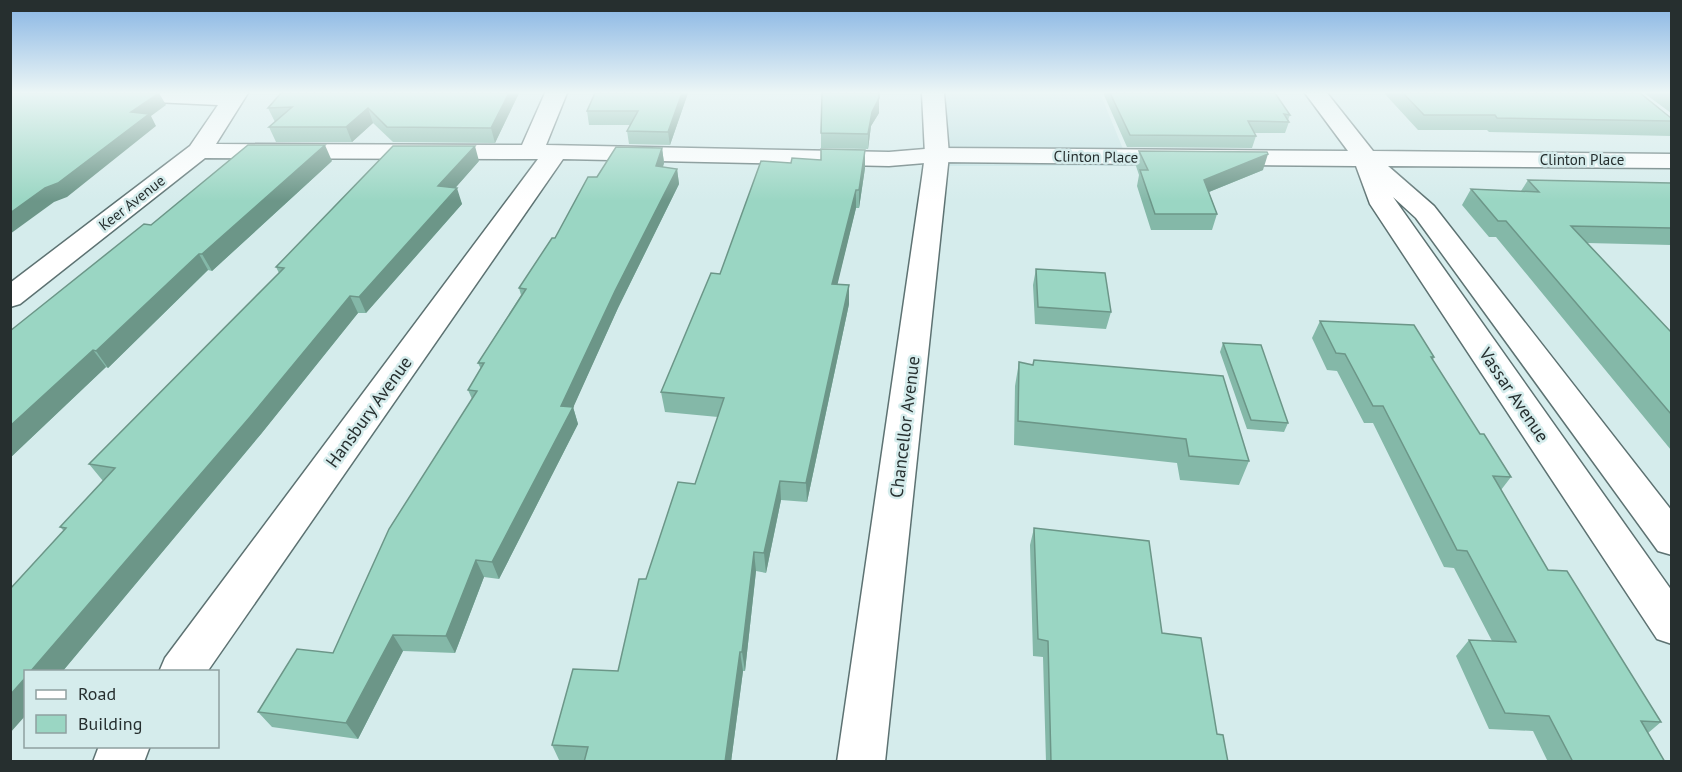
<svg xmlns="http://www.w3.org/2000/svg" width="1682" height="772" viewBox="0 0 1682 772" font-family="'PT Sans',sans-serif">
  <rect width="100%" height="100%" fill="#d5ecec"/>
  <!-- built -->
  <path fill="#c1e1e2" d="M936 93H1100L1130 166H942Z"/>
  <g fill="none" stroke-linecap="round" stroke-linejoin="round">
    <defs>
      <path id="minor" d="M101 93H248L216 144 522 145 545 93H567L546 145 889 152 937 148 1348 151 1305 93H1327L1373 151 1672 154V168L1388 166 1434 206 1672 511V555L1658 551 1416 218 1393 197 1672 591V644L1657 639 1370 204 1356 166 937 162 889 166 563 159 207 672H159L165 658 538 159 205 158 20 304 10 307V283L190 146 218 105 112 100 104 98Z
        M99 746H150L144 762H93Z"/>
      <path id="major" d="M922 93H944L949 155 885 762H837L922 177 925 155Z"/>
    </defs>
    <!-- minor casing -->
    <use href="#minor" stroke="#5d7272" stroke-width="3"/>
    <!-- major casing -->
    <use href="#major" stroke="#5d7272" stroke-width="3"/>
    <!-- minor -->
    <use href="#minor" fill="#fff" fill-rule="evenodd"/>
    <!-- major -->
    <use href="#major" fill="#fff" fill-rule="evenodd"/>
  </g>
  <!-- wall -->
  <path fill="#84b8a8" d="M281 93H519L495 143 393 142 373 123 352 142H276L269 127 275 122 268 108Z
    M595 93H688L670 145 629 144 627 131 630 125H589L587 111Z
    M1104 93H1275L1290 115 1288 120 1289 122 1285 133H1254L1256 136 1252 148 1127 147 1104 95Z
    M1384 93H1640L1671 118V136L1489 132 1487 130H1418Z
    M1644 93H1671V113Z
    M879 113 871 126 868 149 821 148V133Z
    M662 148 664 163 663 167 677 169 679 184 618 308 573 407 578 424 499 579 484 577 455 653 403 651 358 739 272 727 258 712 333 653 472 399 468 390 481 369 478 363 521 295 519 288 555 238Z
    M865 150V168L859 208H856L837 284 849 304 807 502 781 500 766 573 756 571 745 671H743L731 762H560L552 745 618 671 646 579 695 484 718 417 665 412 661 392 720 274 791 163 821 160Z
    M1139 151 1263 170 1209 192 1217 214 1212 230H1151L1137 186 1139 175 1136 166Z
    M332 161 212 271 208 270 108 368 106 367 10 458V331Z
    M479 161 455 188 462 204 366 313H358L261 434 62 672H26L64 531 60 527 103 481 89 464 279 273 276 267Z
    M1528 180 1671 183V245L1587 243 1671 332V450L1496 237H1489L1462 205 1471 189 1521 191Z
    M1036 269 1111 312 1106 329 1035 324 1033 285Z
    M1320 321 1434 357 1433 360 1480 434 1511 477 1501 490 1548 570 1661 722 1648 733 1665 762H1548L1533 731 1489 729 1456 656 1469 640 1492 641 1454 568 1444 567 1373 423H1364L1337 371 1327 370 1312 338Z
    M1223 343 1288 423 1284 432 1247 429 1220 352Z
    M1019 362 1249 461 1239 485 1180 480 1177 463 1014 445 1015 386Z
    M1034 528 1162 633 1217 734 1228 762H1046L1043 657 1033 656 1030 545Z"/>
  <!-- shaded-wall -->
  <path fill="#6c9688" d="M159 93 166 105 151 116 156 126 67 197 54 202 10 234V213L131 112Z
    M509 93H519L495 143 491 128Z
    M682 93H688L670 145 668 132Z
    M879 98V113L871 126 868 149V134L872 112Z
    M368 108 373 123 352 142 346 127Z
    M325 145 332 161 212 271 202 254Z
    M475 146 479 161 443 202 438 186Z
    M662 148 664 163 658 181 656 166Z
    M865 150V168L859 208V190Z
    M1268 154 1263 170 1199 196 1204 180Z
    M677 169 679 184 618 308 573 408V407L578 424 499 579 492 562 561 406 615 291Z
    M457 188 462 204 366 313 359 297Z
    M856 190V208L833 303 832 284Z
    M199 254 208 270 108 368 96 351Z
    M849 285V304L807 502 806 483Z
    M350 296 358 313 261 434 62 672H30Z
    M93 350 106 367 10 458V426Z
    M780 481 781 500 766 573 764 553Z
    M754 552 756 571 745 671 742 652Z
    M476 560 484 577 455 653 446 636Z
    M393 635 403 651 358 739 346 723Z
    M740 652 743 671 731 762H725Z
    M26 677V715L10 733V695Z"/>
  <!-- building -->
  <path fill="#9ad6c3" stroke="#6c9688" stroke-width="1.5" d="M11 93H159L131 112 149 114 58 183 45 188 10 213V96Z
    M281 93H509L491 128 387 127 368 108 346 127H269L292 107 268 108Z
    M595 93H682L668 132 627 131 638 111H587Z
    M822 93H879V98L872 112 868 134 821 133Z
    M1110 93H1275L1290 115 1284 114 1289 122 1248 121 1256 136 1130 135Z
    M1403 93H1640L1671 118V121L1497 118 1495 115H1424Z
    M248 145H325L202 254H199L96 351 93 350 10 426V331L144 224 151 225Z
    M393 146H475L438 186 457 188 359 297 350 296 250 417 30 672H26V677L10 695V589L66 528 60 527 115 468 89 464 284 268 276 267Z
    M616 147 662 148 656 166 677 169 615 291 561 406 573 407 492 562 476 560 446 636 393 635 346 723 258 712 297 649 333 653 389 529 477 391 468 390 484 363H478L526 289 519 288 552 238H555L588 177H597Z
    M821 149 865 150 859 190H856L832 284 849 285 806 483 780 481 764 553 754 552 742 652H740L725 762H584L588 747 552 745 573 669 618 671 639 579H646L678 482 695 484 724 398 661 392 711 273 720 274 761 161 791 163 792 158 821 160Z
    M1139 151 1267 152 1268 154 1204 180 1217 214H1155L1140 170H1148Z
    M1528 180 1671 183V228L1571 226 1671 332V414L1506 221H1498L1471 189 1539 192Z
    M1036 269 1105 273 1111 312 1038 307Z
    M1320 321 1414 325 1434 357H1431L1480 434H1484L1511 477 1493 476 1548 570 1567 571 1661 722 1641 721 1665 762H1573L1549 716 1505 713 1469 640 1516 642 1467 551 1457 550 1383 406H1373L1345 354 1336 353Z
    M1223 343 1261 345 1288 423 1251 420Z
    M1034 360 1223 376 1249 461 1189 456 1186 439 1018 421 1019 362 1033 365Z
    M1034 528 1149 541 1162 633 1201 638 1217 734 1223 735 1228 762H1051L1048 641 1038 639Z"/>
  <!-- sky -->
  <linearGradient id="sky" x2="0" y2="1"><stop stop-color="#86b4e3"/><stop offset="0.46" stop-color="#ecf6f6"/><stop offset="1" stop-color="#ecf6f6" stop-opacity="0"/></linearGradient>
  <rect width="1682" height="201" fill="url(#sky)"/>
  <g text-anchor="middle" stroke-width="5" stroke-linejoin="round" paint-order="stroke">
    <!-- far-street labels -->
    <g font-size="15" fill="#262f2f" stroke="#d5ecec">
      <text transform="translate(1096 157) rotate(1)" y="5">Clinton Place</text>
      <text x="1582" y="165">Clinton Place</text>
      <text transform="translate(132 203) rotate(-38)" y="5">Keer Avenue</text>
    </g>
    <!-- street labels -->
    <g font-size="18" fill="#262f2f" stroke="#d5ecec">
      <text transform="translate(1514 395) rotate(56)" y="6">Vassar Avenue</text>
      <text transform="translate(369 412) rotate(-54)" y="6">Hansbury Avenue</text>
      <text transform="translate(905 427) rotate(-83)" y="6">Chancellor Avenue</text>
    </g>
  </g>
  <!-- border -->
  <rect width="1682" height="772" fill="none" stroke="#262f2f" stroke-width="24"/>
  <!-- legend -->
  <rect x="24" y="670" width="195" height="78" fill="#d5ecec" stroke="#8fa0a0" stroke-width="1.5"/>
  <rect x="36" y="690" width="30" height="9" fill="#ffffff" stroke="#8fa0a0" stroke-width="1.5"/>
  <text x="78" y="700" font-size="18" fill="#262f2f">Road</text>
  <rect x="36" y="715" width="30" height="18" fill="#9ad6c3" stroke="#8fa0a0" stroke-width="1.5"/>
  <text x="78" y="730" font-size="18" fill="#262f2f">Building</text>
</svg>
